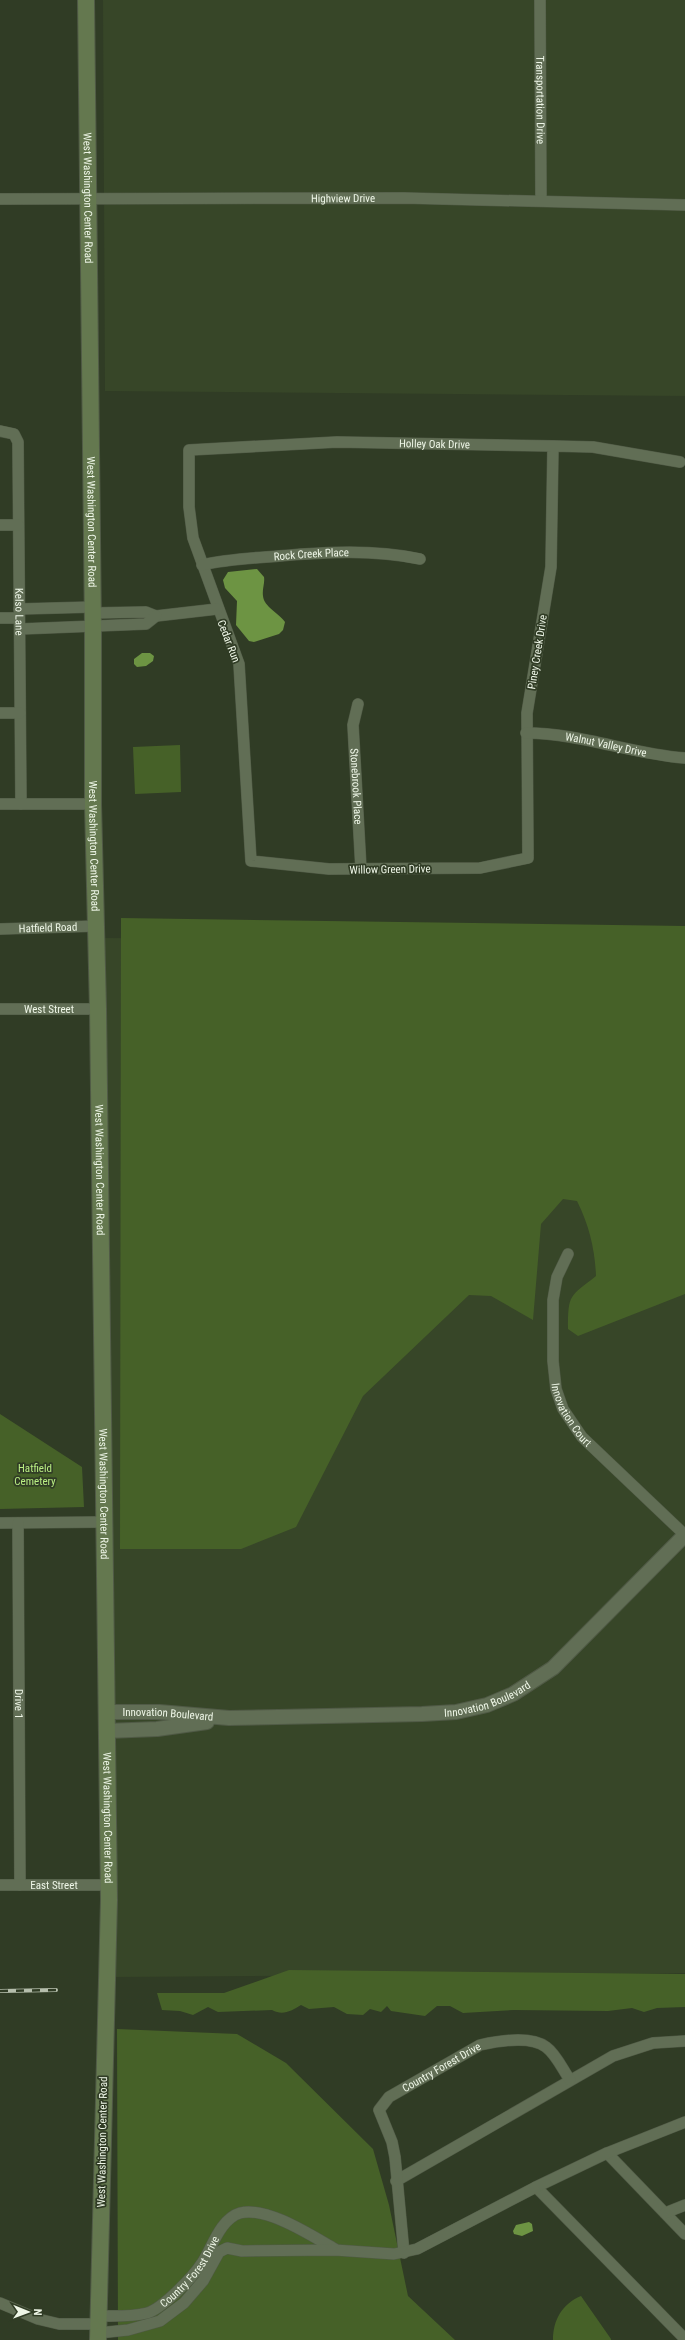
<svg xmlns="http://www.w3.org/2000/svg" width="685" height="2340" viewBox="0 0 685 2340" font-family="'Roboto Condensed',sans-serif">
  <rect width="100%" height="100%" fill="#303c25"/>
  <!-- built -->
  <path fill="#374628" d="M103 0H685V396L105 391Z
    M102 938 685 942V1973L113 1977Z"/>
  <!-- green -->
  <path fill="#466128" d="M180 745 181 792 135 794 133 747Z
    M121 918 685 926V1294L578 1336 568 1329C568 1293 570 1297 596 1276 595 1249 589 1225 577 1201L563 1199 541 1224 533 1320 491 1296 469 1295 363 1396 296 1527 241 1549H120Z
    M0 1414 82 1467 84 1507 0 1509Z
    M289 1970 685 1974V2007L657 2008 644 2012 632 2008 608 2011 514 2010 463 2013 450 2006H437L425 2016 391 2011 387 2006 381 2012 370 2009 363 2015 347 2014 334 2007 309 2009 301 2005C291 2011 283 2016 272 2010L218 2012 208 2007 193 2015 180 2011 162 2010 157 1993H224Z
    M117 2029 237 2034 286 2063 373 2149 389 2205 408 2296 455 2340H118Z
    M581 2296 611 2339V2340H553C553 2320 562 2304 581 2296Z"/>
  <!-- water -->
  <path fill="#6d9443" d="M257 569 264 577C265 583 262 589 263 596 264 607 279 613 285 622L283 630 279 634 254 642 249 641 236 625 237 601 225 588 223 580 228 572Z
    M142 653H150L154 656 153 661 146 666 137 667 134 664V659Z
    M529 2222 532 2224 533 2231 522 2236 514 2234 513 2231 516 2225Z"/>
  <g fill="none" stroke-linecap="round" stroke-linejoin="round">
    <defs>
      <g id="minor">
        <path id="s1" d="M540 0 541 200"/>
        <path id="s2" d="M0 199 404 198 685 205"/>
        <path id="s3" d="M0 431 14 434 18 442 21 804"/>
        <path id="s4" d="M553 446 551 567 527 713 528 858 480 868 329 869 251 861 239 664 193 538 189 507V450L337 442 553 446 593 447 680 462"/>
        <path d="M0 525H18"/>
        <path id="s5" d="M202 565C227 559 253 558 279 556 326 552 373 549 420 559"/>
        <path d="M19 609 93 607"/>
        <path d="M93 613 146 612 156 616 217 609"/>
        <path d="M0 618H19"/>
        <path d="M20 629 146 624 156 616"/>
        <path id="s6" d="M358 704 353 725 361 869"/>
        <path d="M0 713H20"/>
        <path id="s7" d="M526 733C580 733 631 754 685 758"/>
        <path d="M0 804H93"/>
        <path id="s8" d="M0 929 97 926"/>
        <path id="s9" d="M0 1009H98"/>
        <path id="s10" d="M568 1254 557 1277 553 1300V1361L556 1389 563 1409 582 1437 685 1535"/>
        <path d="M0 1523 103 1522"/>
        <path id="s11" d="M18 1523 20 1885"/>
        <path id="s12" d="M0 1885H108"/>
        <path d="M607 2153 685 2234"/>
        <path d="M396 2181 613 2056 653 2043 685 2041"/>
        <path d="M536 2187 685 2339"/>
        <path d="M665 2213 685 2205"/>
        <path id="s13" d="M404 2253 395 2157 392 2142 379 2110 389 2097 480 2045C498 2041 530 2035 546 2047 556 2054 563 2070 570 2080"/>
        <path d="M0 2303 38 2319 59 2324H98"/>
        <path id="s14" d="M98 2316C114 2316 131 2317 147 2313 162 2309 194 2276 202 2263 212 2248 220 2219 240 2213 267 2206 312 2236 335 2249"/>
        <path d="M98 2333 128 2330 160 2321 184 2303 203 2281 219 2252 227 2248 242 2251 335 2250 394 2254 417 2249 536 2187 607 2153 685 2122"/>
      </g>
      <g id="tertiary">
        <path id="s15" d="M106 1712H159L229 1718 422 1714 456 1712 487 1705 513 1694 553 1668 685 1535"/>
        <path d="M106 1731 157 1729 207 1722"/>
      </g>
      <g id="secondary">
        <path id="s16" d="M86 0 93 628V804L98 1009 109 1900 98 2340"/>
      </g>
    </defs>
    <!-- minor casing -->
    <use href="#minor" stroke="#505a46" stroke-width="12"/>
    <!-- tertiary casing -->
    <use href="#tertiary" stroke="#505a46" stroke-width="16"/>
    <!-- secondary casing -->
    <use href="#secondary" stroke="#505a46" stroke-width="18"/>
    <!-- minor -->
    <use href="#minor" stroke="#616e55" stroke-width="11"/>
    <!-- tertiary -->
    <use href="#tertiary" stroke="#616e55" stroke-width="14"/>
    <!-- secondary -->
    <use href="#secondary" stroke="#64784f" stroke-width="16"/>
    <defs>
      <path id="rail" d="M0 1991 56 1990"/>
    </defs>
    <!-- rail casing -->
    <use href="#rail" stroke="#b5beac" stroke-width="4"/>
    <!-- rail -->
    <use href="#rail" stroke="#303c25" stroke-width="2.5" stroke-dasharray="8" stroke-linecap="butt"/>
  </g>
  <g text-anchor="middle" stroke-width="3.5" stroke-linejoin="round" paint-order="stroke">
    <!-- street labels -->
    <g font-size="11" fill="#eef6e7" stroke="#303c25">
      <text dy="4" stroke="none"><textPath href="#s1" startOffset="100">Transportation Drive</textPath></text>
      <text dy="4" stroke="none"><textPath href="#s2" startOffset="343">Highview Drive</textPath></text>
      <text dy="4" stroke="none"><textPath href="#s16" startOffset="198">West Washington Center Road</textPath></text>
      <text dy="4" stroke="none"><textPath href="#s4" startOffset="1358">Holley Oak Drive</textPath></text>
      <text dy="4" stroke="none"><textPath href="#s16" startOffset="522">West Washington Center Road</textPath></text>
      <text dy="4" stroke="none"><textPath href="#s5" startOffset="110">Rock Creek Place</textPath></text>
      <text dy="4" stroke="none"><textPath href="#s3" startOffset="193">Kelso Lane</textPath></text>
      <text transform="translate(229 641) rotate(69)" y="4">Cedar Run</text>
      <text transform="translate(537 652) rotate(-81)" y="4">Piney Creek Drive</text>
      <text dy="4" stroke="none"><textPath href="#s7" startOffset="81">Walnut Valley Drive</textPath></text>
      <text dy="4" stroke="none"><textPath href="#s6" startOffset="83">Stonebrook Place</textPath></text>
      <text dy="4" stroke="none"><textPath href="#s16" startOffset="846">West Washington Center Road</textPath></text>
      <text transform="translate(390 869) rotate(-1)" y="4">Willow Green Drive</text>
      <text dy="4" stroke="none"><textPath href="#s8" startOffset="48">Hatfield Road</textPath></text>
      <text dy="4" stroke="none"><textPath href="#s9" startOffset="49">West Street</textPath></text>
      <text dy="4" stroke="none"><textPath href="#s16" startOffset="1170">West Washington Center Road</textPath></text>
      <text dy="4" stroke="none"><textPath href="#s10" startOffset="168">Innovation Court</textPath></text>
      <text dy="4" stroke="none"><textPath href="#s16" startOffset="1494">West Washington Center Road</textPath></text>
      <text dy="4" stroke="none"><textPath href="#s15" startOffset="384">Innovation Boulevard</textPath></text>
      <text dy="4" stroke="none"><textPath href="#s11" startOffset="181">Drive 1</textPath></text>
      <text dy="4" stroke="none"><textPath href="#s15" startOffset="62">Innovation Boulevard</textPath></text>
      <text dy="4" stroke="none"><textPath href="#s16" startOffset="1818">West Washington Center Road</textPath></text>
      <text dy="4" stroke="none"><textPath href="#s12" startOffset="54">East Street</textPath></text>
      <text dy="4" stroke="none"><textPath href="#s13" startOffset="223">Country Forest Drive</textPath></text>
      <text transform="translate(102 2142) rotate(-89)" y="4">West Washington Center Road</text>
      <text dy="4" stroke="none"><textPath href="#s14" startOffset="110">Country Forest Drive</textPath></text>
    </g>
    <!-- park labels -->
    <g font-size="11" fill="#baef84" stroke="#303c25">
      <text x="35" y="1472">Hatfield<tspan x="35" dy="13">Cemetery</tspan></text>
    </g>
  </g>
  <!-- north arrow -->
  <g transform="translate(28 2312) rotate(91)" stroke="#303c25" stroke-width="3" paint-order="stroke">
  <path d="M0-3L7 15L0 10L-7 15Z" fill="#eef6e7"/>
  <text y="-6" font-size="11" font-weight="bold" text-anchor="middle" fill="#eef6e7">N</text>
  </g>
</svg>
